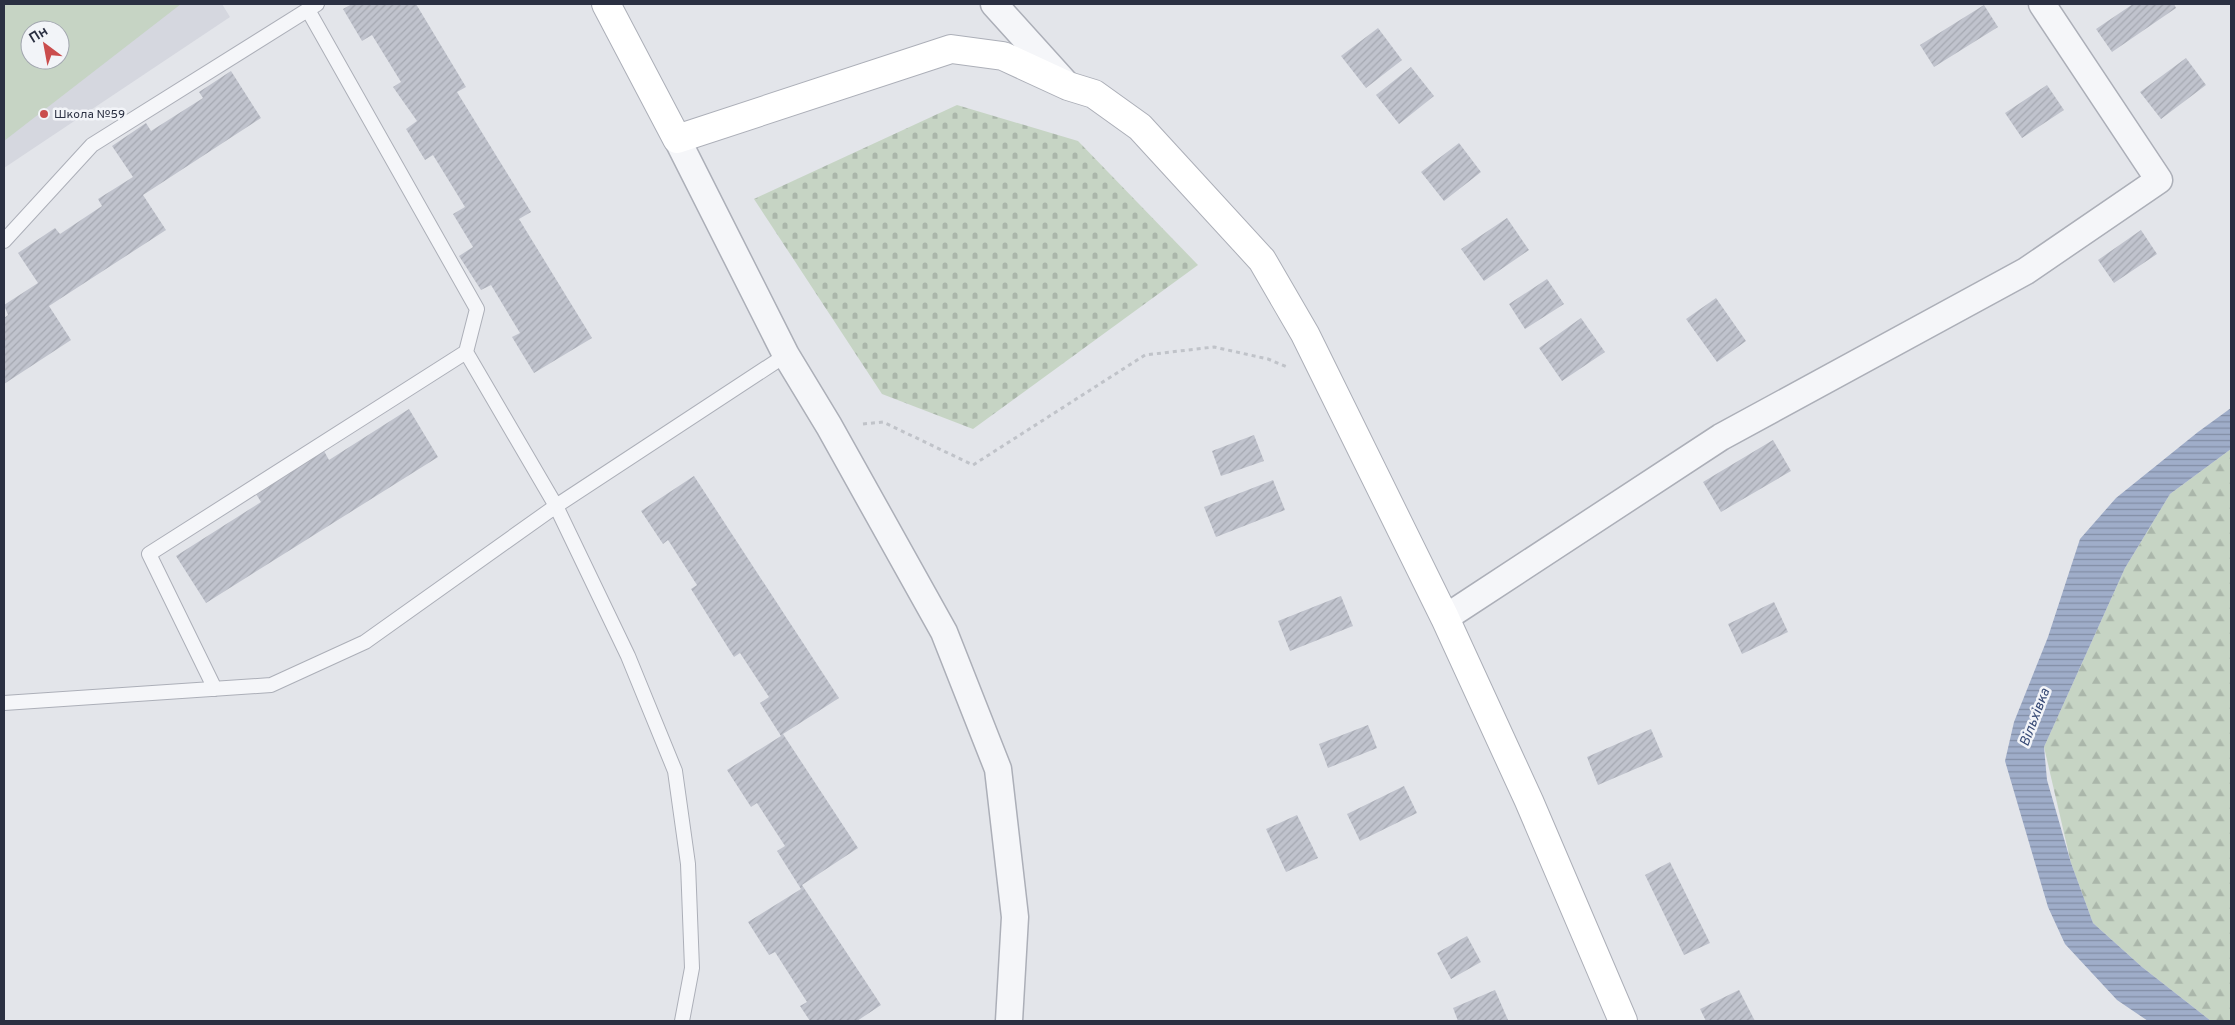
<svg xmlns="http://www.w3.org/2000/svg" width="2235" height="1025" viewBox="0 0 2235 1025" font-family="Overpass,sans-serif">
  <defs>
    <pattern id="forest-firs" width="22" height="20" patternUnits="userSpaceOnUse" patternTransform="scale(1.25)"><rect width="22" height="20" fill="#c6d4c4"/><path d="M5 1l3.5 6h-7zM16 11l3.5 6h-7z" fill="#aab6aa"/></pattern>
    <pattern id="cemetery-stones" width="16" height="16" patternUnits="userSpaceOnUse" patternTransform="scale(1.25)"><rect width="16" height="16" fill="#c6d4c4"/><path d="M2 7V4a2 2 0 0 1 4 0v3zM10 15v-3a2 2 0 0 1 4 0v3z" fill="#aab6aa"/></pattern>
    <pattern id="water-rules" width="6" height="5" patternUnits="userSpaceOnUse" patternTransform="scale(1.25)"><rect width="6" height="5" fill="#9fadc9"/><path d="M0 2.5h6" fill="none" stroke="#828da5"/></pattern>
    <pattern id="building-hatch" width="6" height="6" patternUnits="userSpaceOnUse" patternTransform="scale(1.25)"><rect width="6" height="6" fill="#c0c3cd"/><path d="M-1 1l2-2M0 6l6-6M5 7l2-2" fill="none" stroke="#a5a8b1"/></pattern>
  </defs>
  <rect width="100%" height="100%" fill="#e3e5ea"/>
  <!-- built -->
  <path fill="#d5d7df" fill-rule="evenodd" d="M4 4H222L230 17 4 168ZM30 30H60V60H30Z"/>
  <!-- forest -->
  <path fill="url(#forest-firs)" d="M2231 449V1021H2211L2142 967 2093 923 2071 863 2044 747 2125 568 2170 494Z"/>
  <!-- cemetery -->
  <path fill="url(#cemetery-stones)" d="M957 105 1078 141 1198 265 973 429 882 394 754 199Z"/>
  <!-- green -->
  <path fill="#c6d4c4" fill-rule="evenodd" d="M4 4H181L4 141ZM30 30H60V60H30Z"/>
  <!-- water -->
  <path fill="url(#water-rules)" d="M2231 408V449L2170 494 2125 568 2044 747 2047 780 2071 863 2093 923 2142 967 2211 1021H2148L2117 1000 2065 944 2048 907 2005 761 2014 722 2048 637 2080 539 2116 498 2198 432Z"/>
  <!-- building -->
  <path fill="url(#building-hatch)" d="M352 4H416L466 87 457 92 531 212 519 219 592 338 534 373 512 337 520 333 491 285 481 290 459 256 473 247 453 214 465 207 433 155 425 160 406 129 417 121 393 87 401 82 372 35 362 41 343 9Z
    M2133 4H2174L2176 8 2112 52 2096 29Z
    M1984 5 1998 27 1934 67 1920 45Z
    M1378 28 1402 60 1366 88 1341 56Z
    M2186 58 2206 85 2161 119 2140 92Z
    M1411 67 1434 96 1399 124 1376 95Z
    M231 71 261 118 143 195 166 230 49 306 71 340 4 384V318L8 315 4 305 38 283 18 253 55 228 60 234 102 206 98 199 133 177 112 146 146 123 151 131 203 98 199 92Z
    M2047 85 2064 110 2022 138 2005 113Z
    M1459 143 1481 172 1444 201 1421 172Z
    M1507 218 1529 250 1484 281 1461 249Z
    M2141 230 2157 254 2114 283 2098 260Z
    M1547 279 1564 304 1525 329 1509 304Z
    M1716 298 1746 341 1717 362 1686 319Z
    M1581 318 1605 352 1562 381 1539 348Z
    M409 409 438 457 206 603 176 556 261 502 256 494 324 451 329 460Z
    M1254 435 1264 461 1221 476 1212 451Z
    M1773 440 1791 471 1721 512 1703 482Z
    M694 476 839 698 783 734 858 848 802 885 881 1005 857 1021H810L800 1006 807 1002 775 952 769 955 748 922 801 889 777 851 785 846 757 803 751 807 727 770 781 736 760 703 769 697 740 653 734 657 691 589 697 585 668 540 663 544 641 511Z
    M1273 480 1285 510 1216 537 1204 507Z
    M1341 596 1353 626 1290 651 1278 621Z
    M1774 602 1788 632 1742 654 1728 624Z
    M1368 725 1377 748 1328 768 1319 744Z
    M1651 729 1663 757 1598 785 1587 757Z
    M1404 786 1417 813 1360 841 1347 814Z
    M1297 815 1318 858 1286 872 1266 829Z
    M1670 862 1710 943 1684 955 1645 875Z
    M1467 936 1481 962 1451 979 1437 953Z
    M1495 990 1508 1020 1458 1021 1453 1008Z
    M1739 990 1755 1021H1706L1700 1009Z"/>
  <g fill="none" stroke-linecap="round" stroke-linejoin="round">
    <defs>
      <path id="lane" d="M308 10 477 309 466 352 556 506 628 656 675 771 688 864 692 968 682 1021
        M4 241 92 145 317 4
        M215 689 149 554 466 352
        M4 703 271 685 365 642 556 506 786 355"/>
      <path id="street" d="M994 4 1068 86
        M677 139 786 355 829 426 944 632 998 769 1015 917 1009 1021
        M1445 618 1721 437 2026 271 2159 180 2042 4"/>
      <path id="secondary" d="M606 4 677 139 951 49 1003 56 1068 86 1094 94 1140 127 1262 260 1305 334 1445 618 1529 801 1623 1021"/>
    </defs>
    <!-- lane casing -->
    <use href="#lane" stroke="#acafb8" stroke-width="16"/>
    <!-- street casing -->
    <use href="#street" stroke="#acafb8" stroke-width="29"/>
    <!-- secondary casing -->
    <use href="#secondary" stroke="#acafb8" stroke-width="30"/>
    <!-- path -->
    <path stroke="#c0c3c9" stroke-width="3" stroke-dasharray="4 4" stroke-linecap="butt" d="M863 424 883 422 973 465 1145 355 1214 347 1268 359 1287 367"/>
    <!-- lane -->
    <use href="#lane" stroke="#f5f6f9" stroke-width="14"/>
    <!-- street -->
    <use href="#street" stroke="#f5f6f9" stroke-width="26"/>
    <!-- secondary -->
    <use href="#secondary" stroke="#fff" stroke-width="28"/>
  </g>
  <!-- markers -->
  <circle fill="#ca4d4d" stroke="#f2f4f8" stroke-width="2" cx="44" cy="114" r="5"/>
  <g text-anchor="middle" stroke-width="5" stroke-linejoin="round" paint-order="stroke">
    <!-- poi labels -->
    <g font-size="12" fill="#2b3042" stroke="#f2f4f8" text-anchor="start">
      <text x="54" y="118">Школа №59</text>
    </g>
    <!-- water labels -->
    <g font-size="14" font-style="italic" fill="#364975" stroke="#f2f4f8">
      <text transform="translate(2034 717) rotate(-69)" y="5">Вільхівка</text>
    </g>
  </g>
  <!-- border -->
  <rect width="2235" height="1025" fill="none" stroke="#2b3042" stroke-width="10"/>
  <!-- north arrow -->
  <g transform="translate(45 45) rotate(328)"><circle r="24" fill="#f2f4f8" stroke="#a2a6af"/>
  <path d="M0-4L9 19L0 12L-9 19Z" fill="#ca4d4d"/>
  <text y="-8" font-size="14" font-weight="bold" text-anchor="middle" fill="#2b3042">Пн</text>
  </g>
</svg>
